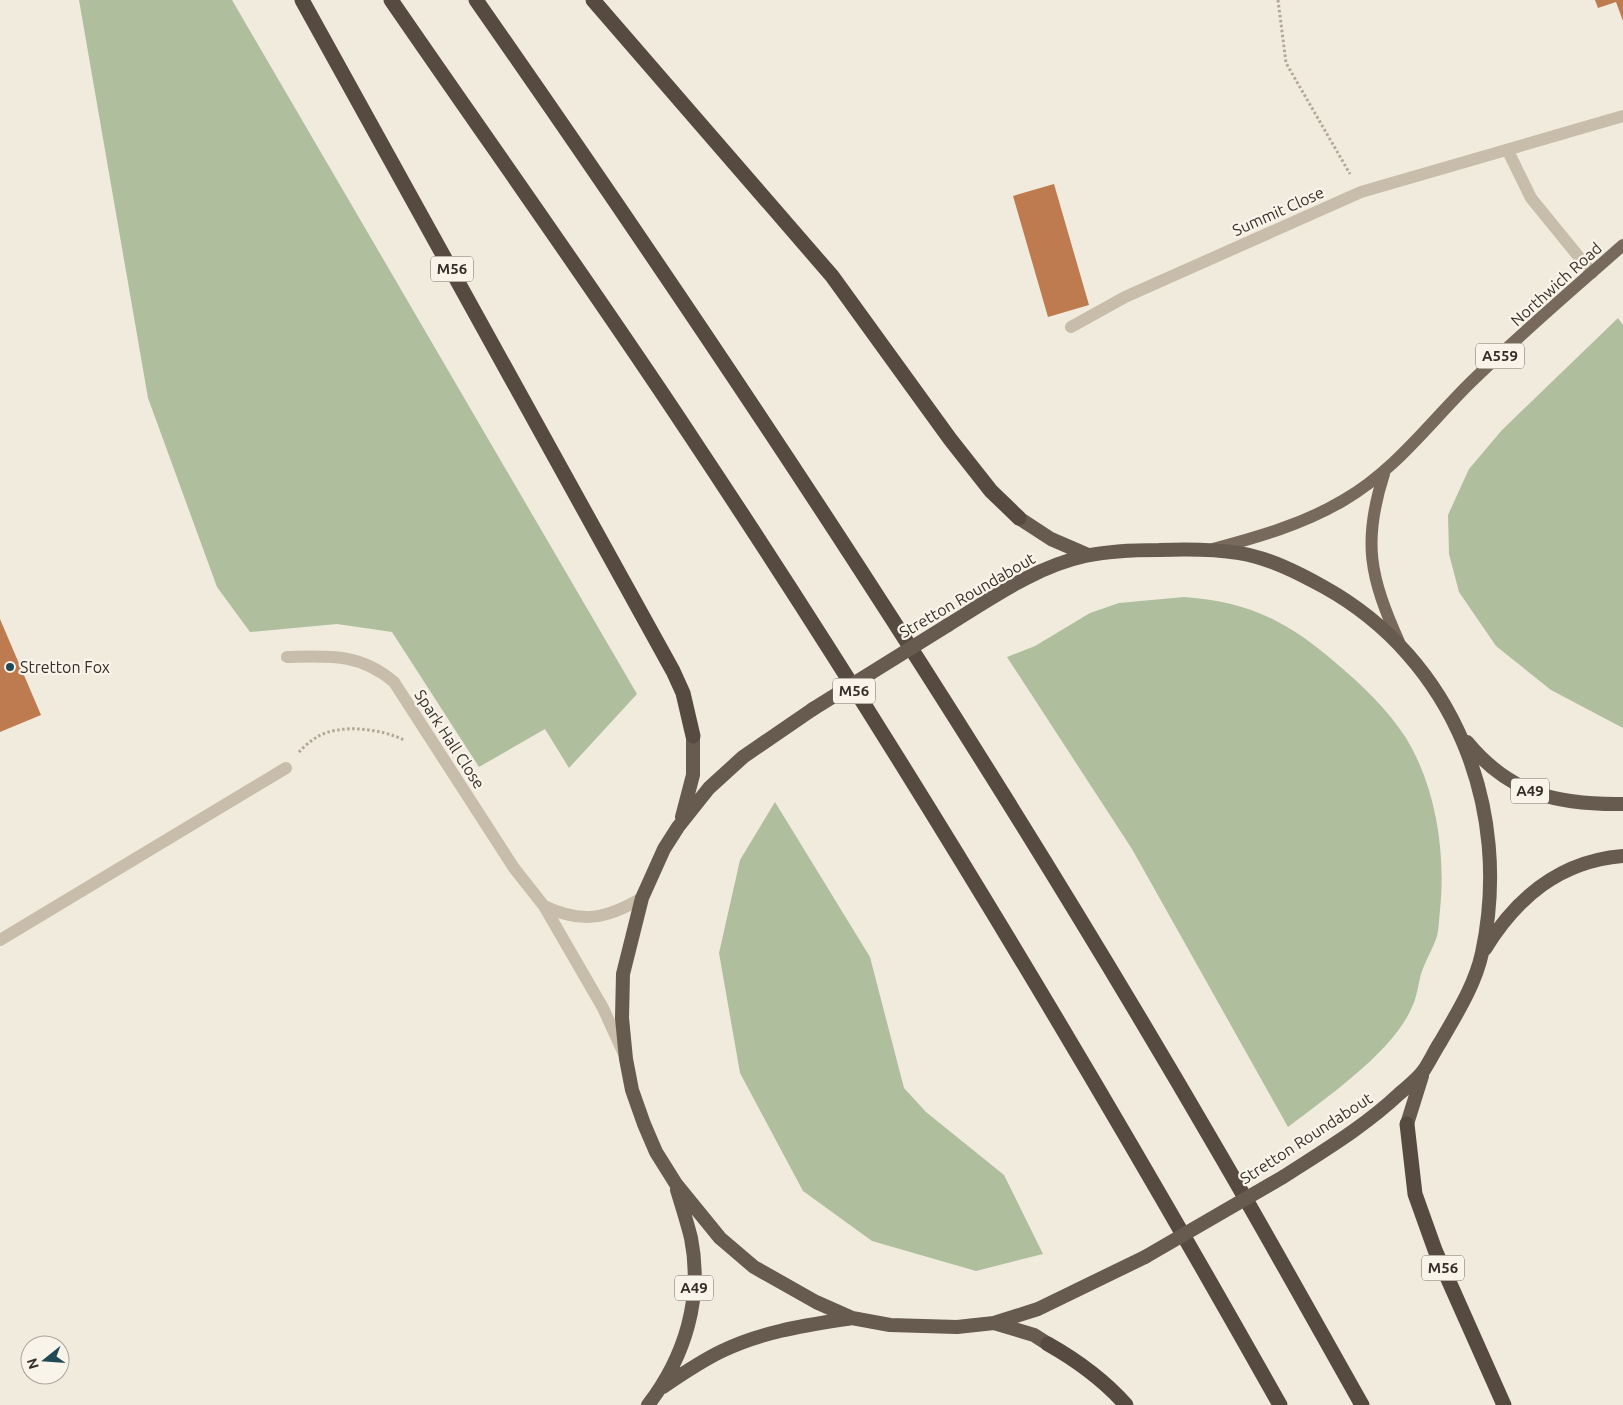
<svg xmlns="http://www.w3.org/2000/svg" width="1623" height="1405" viewBox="0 0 1623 1405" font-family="Ubuntu,sans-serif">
  <rect width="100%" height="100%" fill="#f1ebde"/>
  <!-- green -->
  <path fill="#afbf9e" d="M79 0H232L637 694 569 768 545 729 479 767 392 632 337 624 250 632 217 587 148 398Z
    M1618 318 1623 325V728L1551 690 1496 646 1459 592 1449 554 1448 515 1469 469 1502 430Z
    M1184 597C1250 602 1287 621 1336 663 1362 685 1388 710 1406 738 1436 787 1446 853 1440 910 1439 918 1439 928 1437 936 1433 949 1425 961 1421 974 1418 985 1417 997 1412 1007 1394 1051 1326 1098 1288 1127L1132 849 1007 657 1035 646 1090 613 1119 603Z
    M775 802 870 957 904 1088 926 1112 1004 1175 1043 1254 976 1271 872 1241 803 1191 740 1073 719 953 740 860Z"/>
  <!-- building -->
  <path fill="#be7b4f" d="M1595 0H1623V21L1616 2 1598 8Z
    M1054 184 1089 305 1048 317 1013 196Z
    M0 619 41 715 0 732Z"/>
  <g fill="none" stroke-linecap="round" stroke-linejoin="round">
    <!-- path -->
    <path stroke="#b4a795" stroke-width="3" stroke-dasharray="2.5 2.5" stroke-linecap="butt" d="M1278 0 1286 63 1350 174
      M299 752C304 747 311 740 317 737 340 723 382 729 404 740"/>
    <!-- minor -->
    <path stroke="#c8bdaa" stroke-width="12" d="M1508 151 1531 198 1592 273
      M1071 327 1125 297 1361 192 1623 116
      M287 657C330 656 360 653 394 682L514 868 544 906 603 1008 624 1054
      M544 906C582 924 606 919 642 898
      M0 940 286 768"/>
    <!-- primary -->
    <path stroke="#77695b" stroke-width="12" d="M1384 474C1362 542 1370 577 1399 642
      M1213 549C1258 537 1304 524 1344 500 1394 471 1428 425 1468 385 1518 336 1571 291 1623 245"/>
    <!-- trunk -->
    <path stroke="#675a4e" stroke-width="14" d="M1019 518 1051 539 1088 555
      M948 625C992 598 1035 567 1085 556 1109 551 1135 550 1159 550 1185 549 1213 549 1239 553 1269 558 1297 572 1324 587 1454 659 1513 809 1482 953 1475 985 1457 1013 1441 1041 1435 1050 1430 1061 1424 1070 1418 1079 1407 1087 1399 1094 1364 1127 1323 1151 1283 1177
      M813 709 743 757 709 788 678 827 664 849 642 898 623 974 622 1018 626 1059 632 1090 644 1124 656 1152 676 1184 720 1238 754 1267 816 1302 852 1318 890 1325 957 1327 994 1323 1038 1309 1145 1257
      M1467 742C1510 794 1557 805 1623 804
      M682 817 693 775V736
      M1485 949C1517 897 1560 861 1623 856
      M1407 1124 1422 1076
      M994 1323 1034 1335 1048 1344
      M663 1387C682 1374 701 1361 722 1351 763 1331 808 1325 852 1318
      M648 1405C685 1357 703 1298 691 1238 687 1222 682 1206 677 1190"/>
    <!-- motorway -->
    <path stroke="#574b41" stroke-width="15" d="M302 0 673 671 683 693 693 736
      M391 0C492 147 596 292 694 441 902 754 1096 1078 1280 1405
      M476 0C737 374 989 756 1218 1151 1267 1235 1314 1320 1362 1405
      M593 0 832 276 950 439 991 491 1019 518
      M1407 1124 1415 1194 1435 1250 1504 1405
      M1048 1344C1078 1361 1103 1379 1126 1405"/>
    <!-- trunk-bridge -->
    <path stroke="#675a4e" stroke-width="14" d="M813 709 948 625
      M1145 1257 1283 1177"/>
  </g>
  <!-- markers -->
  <circle fill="#214955" stroke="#f9f4ea" stroke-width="2" cx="10" cy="667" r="5"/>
  <g text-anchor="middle" stroke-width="4.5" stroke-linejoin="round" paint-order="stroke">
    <!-- shield labels -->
    <g fill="#f9f4ea" stroke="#706a63" stroke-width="1">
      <rect x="431" y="256.5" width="42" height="25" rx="4"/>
      <rect x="1476" y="343.5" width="48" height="25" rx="4"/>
      <rect x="833" y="678.5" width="42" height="25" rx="4"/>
      <rect x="1511" y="778.5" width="38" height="25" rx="4"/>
      <rect x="1422" y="1255.5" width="42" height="25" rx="4"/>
      <rect x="675" y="1275.5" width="38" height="25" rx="4"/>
    </g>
    <g font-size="15" font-weight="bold" fill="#362f29">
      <text x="452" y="274">M56</text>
      <text x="1500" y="361">A559</text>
      <text x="854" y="696">M56</text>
      <text x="1530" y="796">A49</text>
      <text x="1443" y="1273">M56</text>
      <text x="694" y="1293">A49</text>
    </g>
    <!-- street labels -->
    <g font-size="16" fill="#362f29" stroke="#f9f4ea">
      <text transform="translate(1278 211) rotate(-24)" y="6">Summit Close</text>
      <text transform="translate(1556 284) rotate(-42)" y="6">Northwich Road</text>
      <text transform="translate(967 595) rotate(-30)" y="6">Stretton Roundabout</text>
      <text transform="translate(450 739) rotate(57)" y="6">Spark Hall Close</text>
      <text transform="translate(1306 1138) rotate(-33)" y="6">Stretton Roundabout</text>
    </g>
    <!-- poi labels -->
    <g font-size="16" fill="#362f29" stroke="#f9f4ea" text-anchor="start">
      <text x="20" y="673">Stretton Fox</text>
    </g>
  </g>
  <!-- north arrow -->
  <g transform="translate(45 1360) rotate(253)"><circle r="24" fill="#f9f4ea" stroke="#aba59d"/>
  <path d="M0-4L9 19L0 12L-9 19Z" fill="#214955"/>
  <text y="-8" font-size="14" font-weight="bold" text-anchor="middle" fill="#362f29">N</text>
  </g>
</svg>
